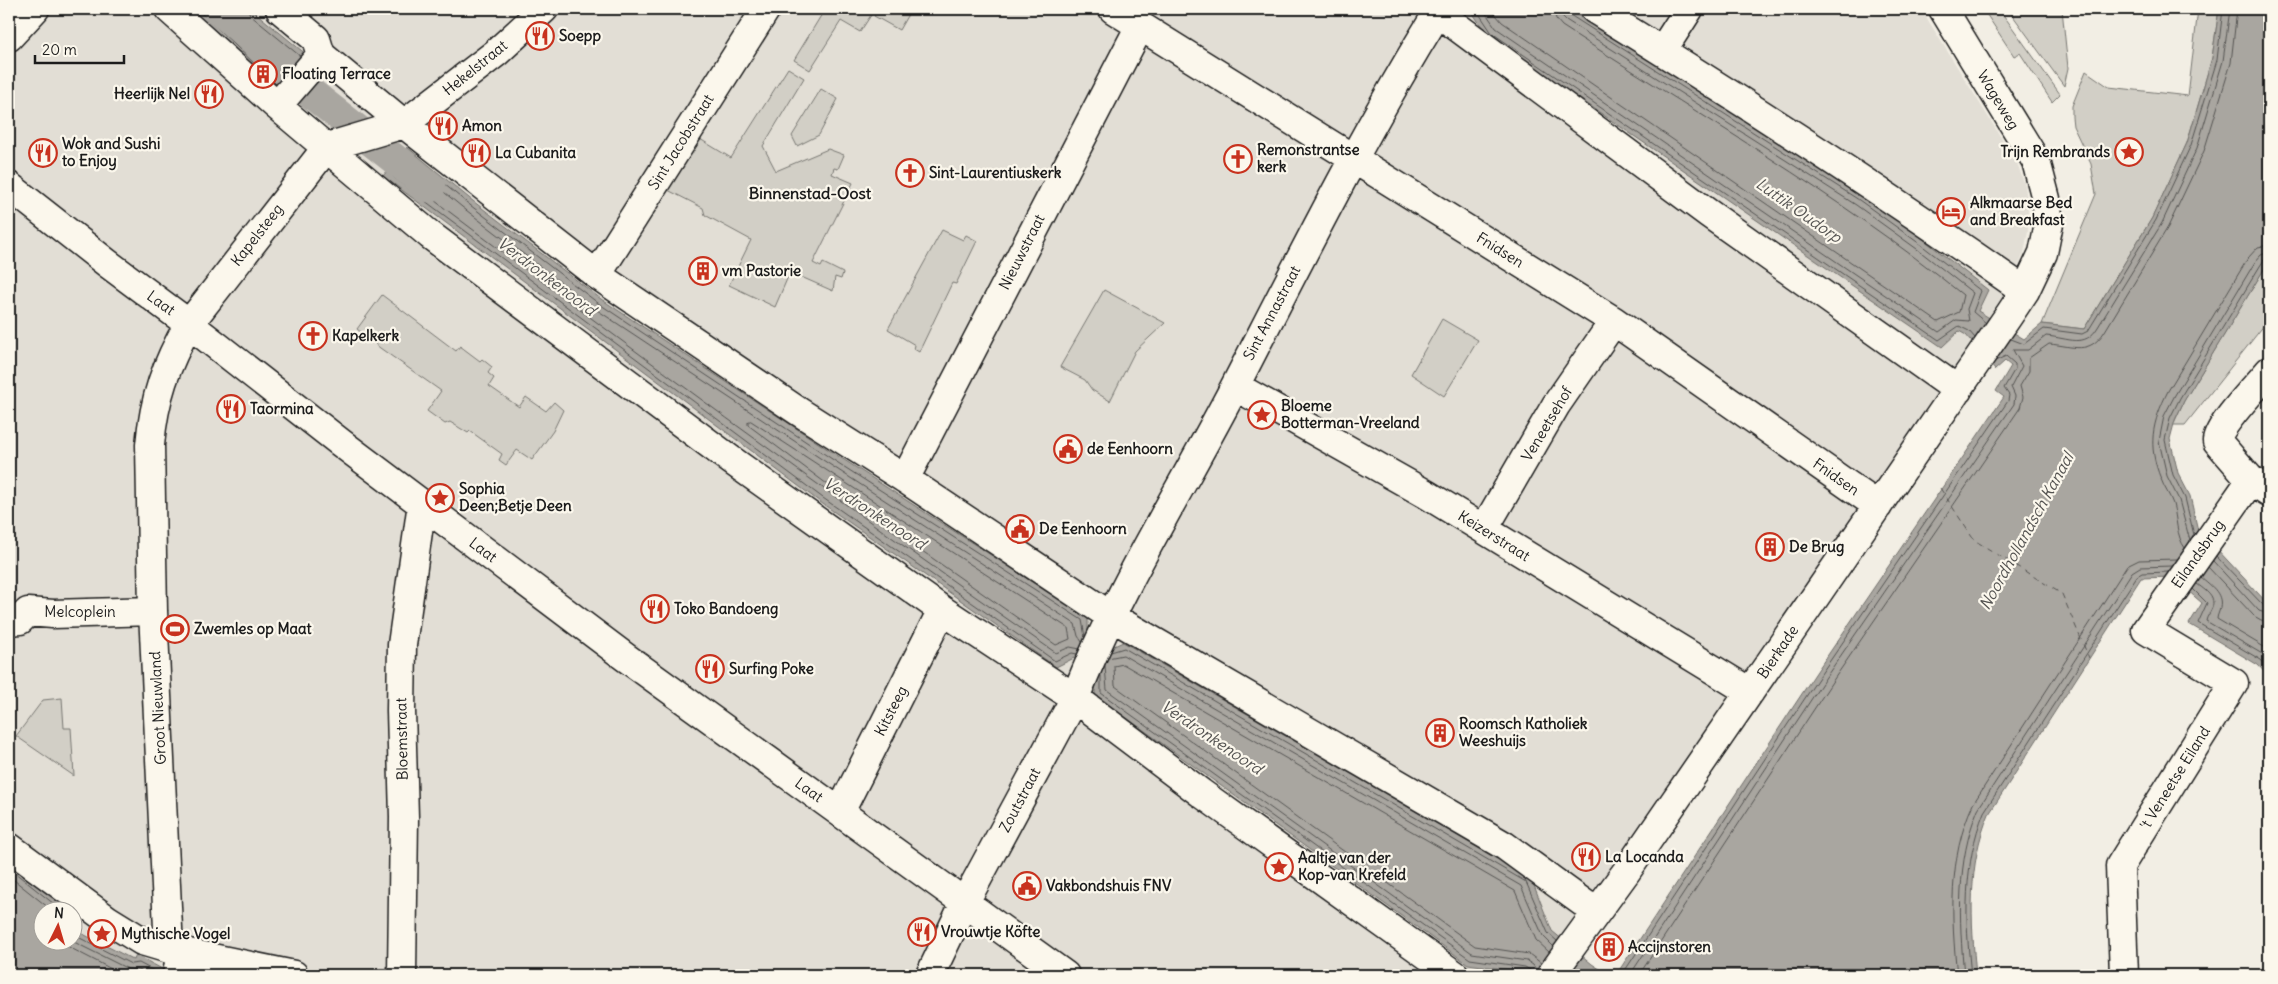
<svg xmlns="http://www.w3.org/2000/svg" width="2278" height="984" viewBox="0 0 2278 984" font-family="Delius,sans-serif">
  <rect width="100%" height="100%" fill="#f2eee4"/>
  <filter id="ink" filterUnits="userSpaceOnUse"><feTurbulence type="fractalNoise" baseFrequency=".02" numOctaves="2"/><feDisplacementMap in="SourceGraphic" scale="10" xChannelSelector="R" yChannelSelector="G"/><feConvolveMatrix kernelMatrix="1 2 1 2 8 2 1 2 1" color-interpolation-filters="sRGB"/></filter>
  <g filter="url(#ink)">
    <!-- built -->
    <path fill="#e2ded5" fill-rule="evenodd" d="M9 9H1921L2017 163 2025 185 2028 208V231L2024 253 2013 279 1995 308 1658 801 1548 975H9ZM42 912H72V942H42Z"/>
    <!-- green -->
    <path fill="#d2cfc6" stroke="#777671" d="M825 9H875L860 32 841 21 810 70 794 60Z
      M878 9H911L899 30 874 16Z
      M1983 9H1999L2060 94 2052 102 2020 53 2014 56Z
      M2008 9H2062L2068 68 2064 86Z
      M2198 9H2219L2212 58 2187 143 2152 218 2084 329 2042 324 2096 194 2091 164 2073 126 2072 117V106L2086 71 2109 87 2188 96Z
      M788 68 804 78 763 146 776 171 828 149 844 155 838 169 834 168 832 174 853 183 813 263 821 267 823 263 843 273 841 279 835 277 833 291 790 272 775 307 729 285 751 240 705 215 703 208 662 187 695 136 731 158Z
      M821 89 838 99 819 135 797 146 792 136Z
      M942 230 963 240 966 235 977 241 956 284 952 283 919 352 914 349 915 345 888 329Z
      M2269 261V319L2185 425H2173L2184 401Z
      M1104 290 1165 323 1135 351 1110 401 1092 390 1085 380 1060 367Z
      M382 295 456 351 460 346 480 361 482 359 492 367 488 373 494 378 489 386 519 407 526 397 546 411 554 402 563 410 553 431 532 460 517 450 506 465 499 460 502 454 470 431 468 433 450 422 445 424 427 411 441 391 380 348 357 329Z
      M1442 319 1478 340 1444 396 1411 374Z
      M62 698 64 728H71L74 776 16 736 43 700Z"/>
    <!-- water -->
    <path fill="#a9a6a0" stroke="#716f6b" d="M181 9H251L313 60 280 103Z
      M1470 9H1569L1862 196 1923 239 1988 290 1978 311 2024 339 2042 324 2084 329 2152 218 2187 143 2212 58 2219 9H2269V261L2184 401 2175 420 2170 439 2178 473 2190 496 2199 535 2214 546 2269 605V677L2258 665 2189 624 2202 603 2172 577 2141 578 1989 814C1967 865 1971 921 1976 975H1616L1817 671 2004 397 1996 391 2011 366 2005 361 1995 370 1966 335 1959 331 1942 347 1488 36Z
      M407 147 469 198 601 299 835 454 1088 618V633L1112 647 1123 642 1531 878 1552 931 1592 964 1609 975H1529L1524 972 1468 964 1095 695 1096 672 1074 658 1056 667 820 502 383 176Z
      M9 862 72 911 42 912V942H72L73 929 134 960 136 955 162 969V975H16L9 971Z"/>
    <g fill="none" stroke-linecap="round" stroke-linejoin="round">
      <!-- shore -->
      <path stroke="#545351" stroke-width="1" d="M197 9 276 84
        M208 9 276 73H279L285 62 239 23 234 9
        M242 9 246 19 296 61
        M248 9 250 15 300 56
        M1476 9 1492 33 1939 340 1959 326 1969 331 1975 338
        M1483 9 1496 28 1939 332 1956 320 1969 321 1967 309 1973 293 1917 249 1856 205 1566 20 1562 16 1561 9
        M1491 9 1502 22 1938 322 1959 312 1963 295C1838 194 1697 114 1562 26L1556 19 1554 9
        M1568 9 1570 15 1859 200 1920 244 1981 291 1973 312 1986 323
        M2011 339 2024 344 2044 329 2082 334 2088 331 2156 220 2191 145 2217 60 2223 9
        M751 421 1068 628 1070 639 1056 645 831 487 748 425V422Z
        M2194 535 2185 498 2173 475 2165 440 2170 418 2180 398 2260 266 2264 260 2269 259
        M2190 541 2179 500 2167 476 2159 441 2164 416 2175 395 2255 262 2261 255 2269 252
        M2185 548C2176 536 2177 518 2173 504 2170 495 2164 488 2161 479 2147 445 2152 423 2168 391L2248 258 2258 247 2269 245
        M2216 556 2264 606 2269 608
        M2213 561 2259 611 2269 614
        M2208 567 2254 616 2261 620 2269 622
        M2201 577C2210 585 2223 593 2220 607 2220 611 2217 615 2217 619L2269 650
        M2197 584C2205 590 2218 598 2211 610 2209 615 2207 616 2206 621L2264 655 2269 660
        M2193 589 2207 603 2198 623 2261 660 2269 669
        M1080 649 1070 647 1056 653C834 499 617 339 402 176L401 172 407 164H410L462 207 594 308 829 464 1075 624 1078 636 1082 642
        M1111 652 1124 648 1526 882 1548 933 1557 941
        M1077 654 1072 653 1055 661 823 498 393 177 392 173 406 156H410L466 202 598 303 832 459 1082 620 1085 637
        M1108 658 1123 655 1521 886 1543 936 1553 946
        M1105 666 1107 690 1472 953 1527 961 1533 965 1537 971
        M1101 676V693L1470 959 1525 967 1530 970 1531 975
        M9 868 64 912
        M9 876 54 912
        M72 934 131 964 139 963 156 972 157 975
        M72 941 128 969 139 970 149 975
        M59 942 123 975
        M1541 963 1529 954 1475 946 1115 686 1114 666 1123 664 1515 891 1536 940 1549 952
        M1622 975 1821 674 2008 401 2009 395 2004 388 2015 369V364L2006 356 1995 361
        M1630 975 1826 677 2014 404 2015 396 2011 387 2022 366 2013 350H2028L2046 336C2069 338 2085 349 2098 327L2162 223 2197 148 2223 61 2230 9
        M1639 975 1832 682 2020 408 2023 397 2020 386 2029 371V358L2049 344C2074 346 2089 356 2105 331L2168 227 2204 151 2231 63 2237 9
        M1957 975C1951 918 1948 858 1973 804L2127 566 2139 560 2177 559
        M1964 975C1959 919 1956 862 1978 809L2132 572 2140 567 2172 566
        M1971 975C1965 920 1963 864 1984 812L2137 576 2142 573 2168 572"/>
      <!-- canal -->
      <path stroke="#a9a6a0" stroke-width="31" d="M218 9 287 68 294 80 430 187"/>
      <!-- ferry -->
      <path stroke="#545351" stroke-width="1" stroke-dasharray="6 5" stroke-linecap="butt" d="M1940 488 1974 540 2062 594 2089 658"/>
      <defs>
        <path id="minor" d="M169 9 277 106 430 235 731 460 942 610 1075 698 1201 793 1455 975
          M280 9 316 39 321 55 404 124 597 275 798 411 905 479 1112 617 1505 846 1596 912
          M1113 9 1614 321 1878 506
          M1433 9 1708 213 1958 390
          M1594 9C1740 99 1884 192 2025 291
          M9 37 35 9
          M1662 51 1689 9
          M277 106 321 55
          M327 147 404 124 496 53 544 9
          M9 186 107 263 189 324 341 443 625 657 1065 975
          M597 275 766 9
          M2269 371C2257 386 2219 424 2217 441L2251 480 2269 492
          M1235 386 1426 494 1750 692
          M905 479 1140 26
          M1484 529 1556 405 1614 321
          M9 621 20 620 28 612 53 614 153 611
          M840 812 942 610
          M9 847 108 920 142 941 169 949 294 975
          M169 949 153 611 150 445C154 398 166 364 189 324L327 147
          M177 975 181 951
          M402 975 404 817 401 711 402 645 422 503
          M930 975 965 902 1075 698C1117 590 1181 490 1234 388 1300 260 1364 131 1440 9
          M1551 975 1626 872 2009 315 2025 291 2043 253 2049 223 2046 199 2036 161 1943 9
          M2124 975 2120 866 2234 683 2146 630 2251 480"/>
      </defs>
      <!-- minor casing -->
      <use href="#minor" stroke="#1c1c1c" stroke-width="31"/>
      <!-- minor -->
      <use href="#minor" stroke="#fbf7ec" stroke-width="28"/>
    </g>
  </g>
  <!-- icons -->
  <defs>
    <symbol id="restaurant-ring" viewBox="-11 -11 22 22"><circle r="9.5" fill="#fbf7ec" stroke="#c8321e" stroke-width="1.5"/><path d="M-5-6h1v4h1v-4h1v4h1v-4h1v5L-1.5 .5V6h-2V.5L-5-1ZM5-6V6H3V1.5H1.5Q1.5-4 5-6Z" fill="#c8321e"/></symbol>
    <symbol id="building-ring" viewBox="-11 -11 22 22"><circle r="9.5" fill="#fbf7ec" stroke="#c8321e" stroke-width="1.5"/><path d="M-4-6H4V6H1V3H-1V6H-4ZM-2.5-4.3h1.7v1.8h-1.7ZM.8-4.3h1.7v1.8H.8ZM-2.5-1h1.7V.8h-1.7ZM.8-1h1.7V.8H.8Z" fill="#c8321e"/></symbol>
    <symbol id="sight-ring" viewBox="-11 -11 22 22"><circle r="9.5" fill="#fbf7ec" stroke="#c8321e" stroke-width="1.5"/><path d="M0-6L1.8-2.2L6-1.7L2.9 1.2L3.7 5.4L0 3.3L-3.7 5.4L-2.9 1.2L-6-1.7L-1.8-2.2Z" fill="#c8321e"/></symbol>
    <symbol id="church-ring" viewBox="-11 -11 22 22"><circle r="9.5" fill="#fbf7ec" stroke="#c8321e" stroke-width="1.5"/><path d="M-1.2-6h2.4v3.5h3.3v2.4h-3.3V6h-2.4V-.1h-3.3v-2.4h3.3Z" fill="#c8321e"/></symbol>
    <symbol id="hotel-ring" viewBox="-11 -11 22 22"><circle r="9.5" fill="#fbf7ec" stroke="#c8321e" stroke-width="1.5"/><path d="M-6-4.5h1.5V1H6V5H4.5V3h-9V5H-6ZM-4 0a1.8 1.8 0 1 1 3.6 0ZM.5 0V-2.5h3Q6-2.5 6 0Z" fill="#c8321e"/></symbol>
    <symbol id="civic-ring" viewBox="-11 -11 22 22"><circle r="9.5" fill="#fbf7ec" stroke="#c8321e" stroke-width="1.5"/><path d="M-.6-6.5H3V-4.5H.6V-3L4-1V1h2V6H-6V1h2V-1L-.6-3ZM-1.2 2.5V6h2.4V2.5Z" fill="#c8321e"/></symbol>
    <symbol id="stadium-ring" viewBox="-11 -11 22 22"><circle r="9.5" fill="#fbf7ec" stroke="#c8321e" stroke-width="1.5"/><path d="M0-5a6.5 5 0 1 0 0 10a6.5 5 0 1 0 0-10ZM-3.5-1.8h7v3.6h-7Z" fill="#c8321e"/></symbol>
  </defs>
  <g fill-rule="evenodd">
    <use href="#restaurant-ring" x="524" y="20" width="32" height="32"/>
    <use href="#building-ring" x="247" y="58" width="32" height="32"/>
    <use href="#restaurant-ring" x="193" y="78" width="32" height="32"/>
    <use href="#restaurant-ring" x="427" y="110" width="32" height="32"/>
    <use href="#sight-ring" x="2113" y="136" width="32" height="32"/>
    <use href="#restaurant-ring" x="27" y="137" width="32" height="32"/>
    <use href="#restaurant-ring" x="460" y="137" width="32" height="32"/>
    <use href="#church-ring" x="1222" y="143" width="32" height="32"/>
    <use href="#church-ring" x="894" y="157" width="32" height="32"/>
    <use href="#hotel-ring" x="1935" y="196" width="32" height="32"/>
    <use href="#building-ring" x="687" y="255" width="32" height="32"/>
    <use href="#church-ring" x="297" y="320" width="32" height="32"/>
    <use href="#restaurant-ring" x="215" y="393" width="32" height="32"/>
    <use href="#sight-ring" x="1246" y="399" width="32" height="32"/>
    <use href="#civic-ring" x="1052" y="433" width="32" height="32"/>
    <use href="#sight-ring" x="424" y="482" width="32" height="32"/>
    <use href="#civic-ring" x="1004" y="513" width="32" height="32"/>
    <use href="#building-ring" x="1754" y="531" width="32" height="32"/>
    <use href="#restaurant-ring" x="639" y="593" width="32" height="32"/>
    <use href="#stadium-ring" x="159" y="613" width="32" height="32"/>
    <use href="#restaurant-ring" x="694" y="653" width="32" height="32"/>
    <use href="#building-ring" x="1424" y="717" width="32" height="32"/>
    <use href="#restaurant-ring" x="1570" y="841" width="32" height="32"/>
    <use href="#sight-ring" x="1263" y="851" width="32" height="32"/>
    <use href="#civic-ring" x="1011" y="870" width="32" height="32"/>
    <use href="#restaurant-ring" x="906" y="916" width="32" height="32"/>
    <use href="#sight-ring" x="86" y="918" width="32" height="32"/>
    <use href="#building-ring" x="1593" y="931" width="32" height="32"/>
  </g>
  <g text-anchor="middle" stroke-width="4.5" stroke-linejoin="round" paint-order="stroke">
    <!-- poi labels -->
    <g font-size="15" font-weight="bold" fill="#1c1c1c" stroke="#fbf7ec" text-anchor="start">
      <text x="559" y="41">Soepp</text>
      <text x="282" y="79">Floating Terrace</text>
      <text x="190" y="99" text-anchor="end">Heerlijk Nel</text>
      <text x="462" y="131">Amon</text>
      <text x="62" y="149">Wok and Sushi<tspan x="62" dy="17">to Enjoy</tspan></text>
      <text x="1257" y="155">Remonstrantse<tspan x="1257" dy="17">kerk</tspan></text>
      <text x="2110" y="157" text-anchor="end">Trijn Rembrands</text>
      <text x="495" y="158">La Cubanita</text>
      <text x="929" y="178">Sint-Laurentiuskerk</text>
      <text x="1970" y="208">Alkmaarse Bed<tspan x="1970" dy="17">and Breakfast</tspan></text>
      <text x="722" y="276">vm Pastorie</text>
      <text x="332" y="341">Kapelkerk</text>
      <text x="1281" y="411">Bloeme<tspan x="1281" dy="17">Botterman-Vreeland</tspan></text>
      <text x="250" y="414">Taormina</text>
      <text x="1087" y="454">de Eenhoorn</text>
      <text x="459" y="494">Sophia<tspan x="459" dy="17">Deen;Betje Deen</tspan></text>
      <text x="1039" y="534">De Eenhoorn</text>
      <text x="1789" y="552">De Brug</text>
      <text x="674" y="614">Toko Bandoeng</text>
      <text x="194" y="634">Zwemles op Maat</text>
      <text x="729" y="674">Surfing Poke</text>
      <text x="1459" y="729">Roomsch Katholiek<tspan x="1459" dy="17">Weeshuijs</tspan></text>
      <text x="1605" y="862">La Locanda</text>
      <text x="1298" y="863">Aaltje van der<tspan x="1298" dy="17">Kop-van Krefeld</tspan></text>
      <text x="1046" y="891">Vakbondshuis FNV</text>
      <text x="941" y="937">Vrouwtje Köfte</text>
      <text x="121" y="939">Mythische Vogel</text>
      <text x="1628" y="952">Accijnstoren</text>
    </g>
    <!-- street labels -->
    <g font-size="15" fill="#1c1c1c" stroke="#fbf7ec">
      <text transform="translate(475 68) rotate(-39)" y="5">Hekelstraat</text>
      <text transform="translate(1998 100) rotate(59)" y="5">Wageweg</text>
      <text transform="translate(681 142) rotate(-58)" y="5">Sint Jacobstraat</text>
      <text transform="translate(257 235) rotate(-52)" y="5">Kapelsteeg</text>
      <text transform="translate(1500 250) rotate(32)" y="5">Fnidsen</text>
      <text transform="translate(1022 252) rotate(-63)" y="5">Nieuwstraat</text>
      <text transform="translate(161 303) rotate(36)" y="5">Laat</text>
      <text transform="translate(1272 313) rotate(-62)" y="5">Sint Annastraat</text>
      <text transform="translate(1547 424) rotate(-59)" y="5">Veneetsehof</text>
      <text transform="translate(1836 477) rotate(35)" y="5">Fnidsen</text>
      <text transform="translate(1494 536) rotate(32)" y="5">Keizerstraat</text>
      <text transform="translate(483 550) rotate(37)" y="5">Laat</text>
      <text transform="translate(2198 554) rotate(-55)" y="5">Eilandsbrug</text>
      <text x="80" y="617">Melcoplein</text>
      <text transform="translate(1778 652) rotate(-56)" y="5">Bierkade</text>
      <text transform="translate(158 708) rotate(-93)" y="5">Groot Nieuwland</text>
      <text transform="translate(891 711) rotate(-63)" y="5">Kitsteeg</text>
      <text transform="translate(402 739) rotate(-91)" y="5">Bloemstraat</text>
      <text transform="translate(2175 778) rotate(-58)" y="5">'t Veneetse Eiland</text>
      <text transform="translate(809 790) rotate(36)" y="5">Laat</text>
      <text transform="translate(1020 800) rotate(-62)" y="5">Zoutstraat</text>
    </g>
    <!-- neighbourhood labels -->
    <g font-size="16" font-weight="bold" fill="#1c1c1c" stroke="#fbf7ec">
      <text x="810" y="199">Binnenstad-Oost</text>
    </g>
    <!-- water labels -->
    <g font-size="16" font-style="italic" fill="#545351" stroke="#fbf7ec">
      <text transform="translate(1799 210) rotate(35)" y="6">Luttik Oudorp</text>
      <text transform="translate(547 276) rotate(37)" y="6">Verdronkenoord</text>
      <text transform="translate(875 513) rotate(33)" y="6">Verdronkenoord</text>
      <text transform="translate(2026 531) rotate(-61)" y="6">Noordhollandsch Kanaal</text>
      <text transform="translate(1212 737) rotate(34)" y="6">Verdronkenoord</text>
    </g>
  </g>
  <!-- margin -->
  <rect width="2278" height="984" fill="none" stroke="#fbf7ec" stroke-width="30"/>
  <rect x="15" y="15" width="2248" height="954" fill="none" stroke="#1c1c1c" stroke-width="2" filter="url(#ink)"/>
  <!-- north arrow -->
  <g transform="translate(58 926) rotate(5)"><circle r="24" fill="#fbf7ec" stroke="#a29f99"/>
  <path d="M0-4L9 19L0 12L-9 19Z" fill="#c8321e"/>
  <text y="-8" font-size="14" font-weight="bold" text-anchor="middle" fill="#1c1c1c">N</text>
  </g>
  <!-- scale -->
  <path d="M35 55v8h89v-8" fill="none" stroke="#1c1c1c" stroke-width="2.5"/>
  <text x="42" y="55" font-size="15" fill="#1c1c1c" stroke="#fbf7ec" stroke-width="4" paint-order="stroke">20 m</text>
</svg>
